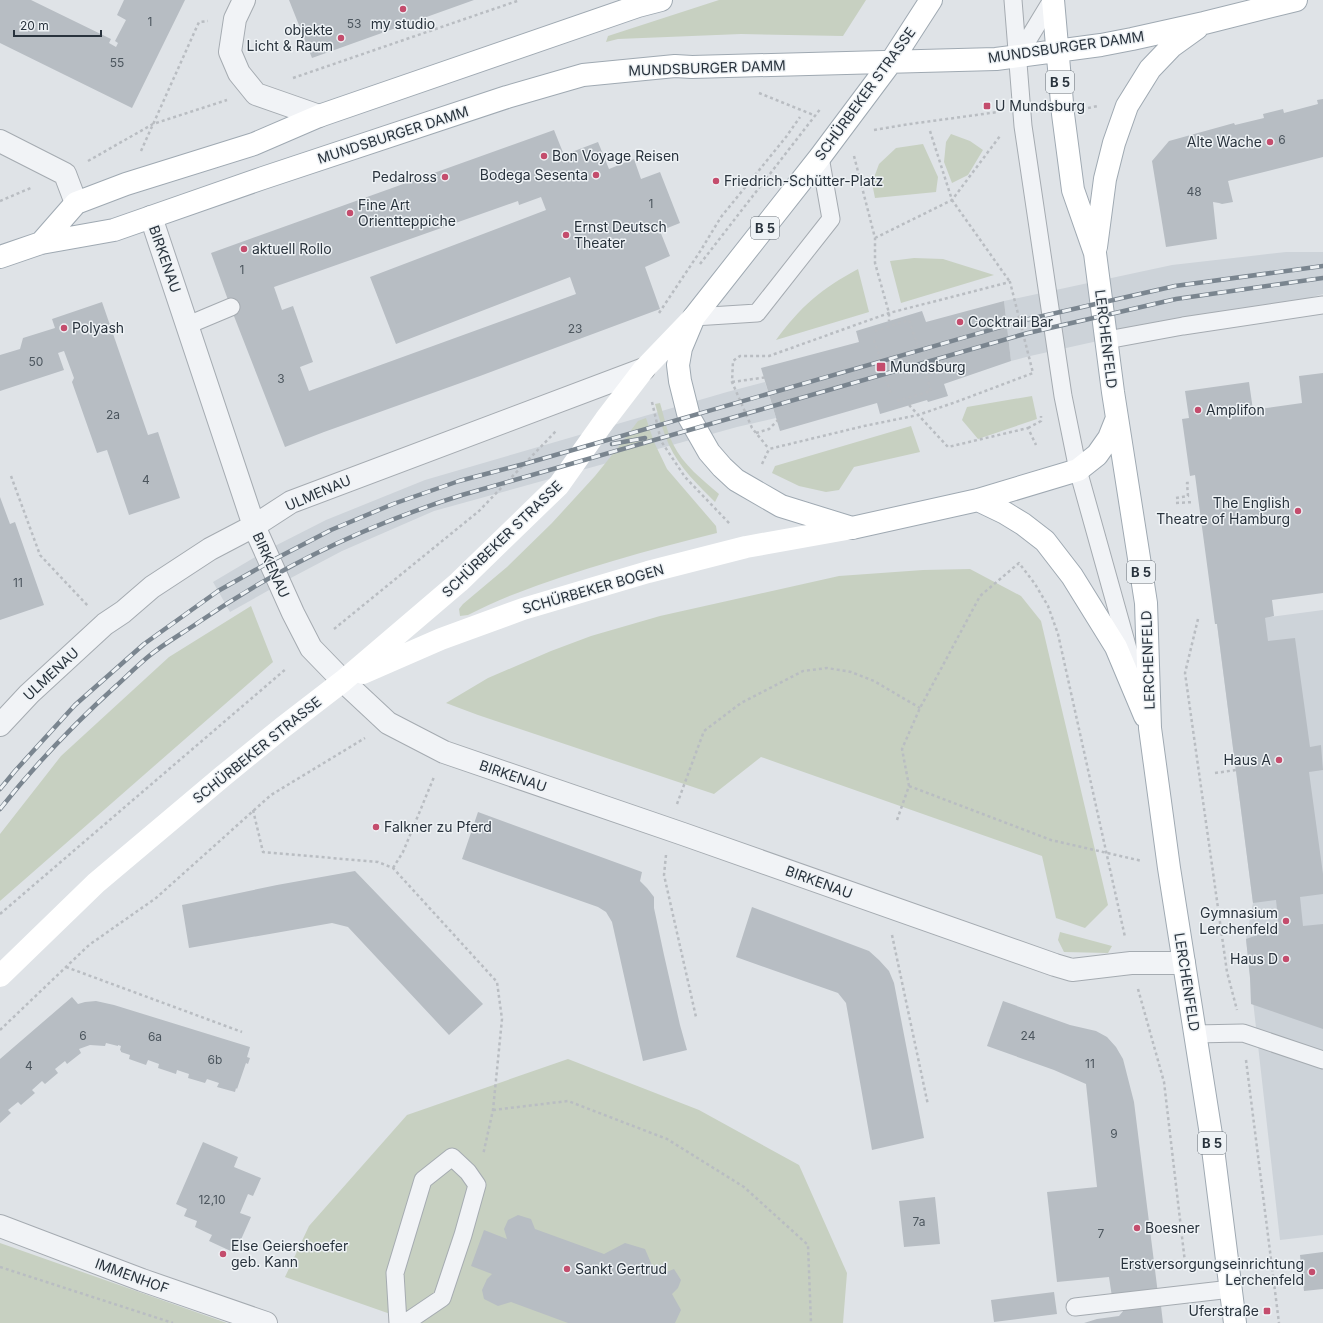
<svg xmlns="http://www.w3.org/2000/svg" width="1323" height="1323" viewBox="0 0 1323 1323" font-family="Inter,sans-serif">
  <rect width="100%" height="100%" fill="#dfe3e7"/>
  <!-- built -->
  <path fill="#cdd3d9" d="M1286 252H1323V294L1277 307 1179 323 1030 356 1011 361 1004 301 1172 265Z
    M765 382 776 418 737 427 434 511 342 551 287 580 230 612 213 582 267 550 326 520 425 480 727 392Z
    M1323 610V1235L1280 1240 1246 939 1253 903 1217 624Z"/>
  <!-- green -->
  <path fill="#c7d0c1" d="M719 0H866L843 36 741 34 618 39 606 42 608 36Z
    M951 134 970 141 983 150 968 175 952 183 944 162 946 142Z
    M923 144 938 177 936 192 875 198 872 183 879 164 896 148Z
    M914 258 943 259 994 275 901 303 890 261Z
    M858 269 869 312 776 340C801 306 821 289 858 269Z
    M1032 396 1037 419 978 439 962 420 967 407Z
    M660 403C664 416 667 432 673 444 683 465 703 480 719 494L715 502C698 485 679 467 669 445 663 431 659 418 655 404Z
    M646 418 654 442 667 469 716 526 717 533C648 550 579 569 512 595 497 601 482 608 468 615L460 616 459 609 463 604 507 567 552 523 595 476 616 450 638 421Z
    M911 426 920 452 854 467 839 490 826 492 799 486 772 473 775 466Z
    M970 569 1021 596 1041 621 1108 905 1085 928 1056 918 1042 856 761 757 714 794 478 715 446 703 488 678 551 651 591 636 660 616 839 576 923 570Z
    M251 606 273 662 0 901V834L61 756 169 657Z
    M1060 932 1112 946 1108 953 1064 952 1058 940Z
    M568 1059 699 1110 799 1165 847 1273 843 1323H416L285 1277 309 1226 407 1115Z
    M0 1243 227 1323H0Z"/>
  <!-- building -->
  <path fill="#b7bdc3" fill-rule="evenodd" d="M0 0H31L111 39 109 43 116 47 118 43 115 41 126 20 117 15 124 0H185L132 108 0 43Z
    M289 0H474L312 58Z
    M1323 99V157L1228 181 1233 202 1222 204 1219 203 1213 202 1217 239 1166 247 1152 161 1169 141 1234 123 1235 125 1264 118 1263 114 1283 109 1284 113 1318 104 1317 100Z
    M554 130 564 155 598 142 609 169 634 159 641 179 660 172 680 223 660 231 670 256 645 267 660 309 480 376 324 432 285 447 232 311 211 253ZM541 197 546 210 370 277 396 344 570 277 576 294 309 391 300 367 313 362 293 306 282 310 274 287 518 201 519 205Z
    M1004 301 1011 361 944 384 948 396 928 402 927 400 880 414 877 403 780 431 761 368 859 342 856 331 922 311 926 322Z
    M102 302 148 435 158 432 180 498 129 515 107 450 97 453 72 382 74 378 64 351 58 353 64 370 0 391V355L20 349 23 338 55 328 52 319Z
    M1323 373V593L1272 600 1274 616 1265 618 1268 641 1295 638 1310 747 1321 745 1322 758 1323 770 1309 772 1323 874V894L1300 897 1303 926 1323 924V1029L1251 1004 1250 978 1246 939 1279 928 1276 900 1253 903 1217 624H1215L1195 475 1190 476 1182 419 1189 418 1185 391 1249 382 1253 410 1302 403 1299 376Z
    M0 497 10 524 15 522 44 605 0 620Z
    M478 812 642 872 640 881 647 888 654 897V908L664 955 680 1025 687 1050 643 1061 612 922 606 912 598 907 462 859Z
    M355 871 483 1004 449 1035 348 927 332 923 189 948 182 905 277 885Z
    M752 907 869 951 879 960 889 971 894 983 924 1138 872 1150 846 1003 838 993 736 957Z
    M72 997 78 1004 85 1002 96 1001 114 1005 250 1047 247 1057 250 1058 248 1064 246 1063 237 1089 236 1088 235 1092 217 1087 219 1083 207 1079 205 1083 188 1078 189 1074 177 1070 176 1074 158 1068 159 1064 148 1060 146 1065 129 1059 130 1055 121 1052V1051L120 1050 121 1046 118 1045V1046L106 1043 105 1046 90 1045 79 1049 81 1053 67 1064 65 1061 55 1069 58 1073 45 1084 42 1081 32 1090 35 1093 21 1105 18 1102 8 1110 11 1113 0 1123V1059Z
    M1003 1001 1070 1025 1096 1031 1107 1037 1116 1047 1123 1059 1134 1102 1158 1294 1112 1297 1109 1277 1057 1282 1047 1192 1097 1187 1086 1084 1054 1070 987 1046Z
    M203 1142 238 1157 234 1167 261 1178 253 1196 248 1194 240 1213 251 1217 235 1253 209 1241 212 1235 195 1227 197 1221 184 1216 187 1209 176 1204Z
    M935 1197 940 1244 904 1247 899 1201Z
    M518 1215 531 1219 535 1229 604 1254 625 1243 645 1249 654 1270 664 1273 674 1269 681 1280 678 1288 672 1294 681 1310 675 1323H568L511 1302 498 1306 484 1299 482 1290 487 1279 492 1274 471 1266 484 1230 507 1239 504 1229 508 1220Z
    M1323 1252V1289L1304 1291 1300 1255Z
    M1054 1292 1057 1314 994 1322 991 1300Z
    M1161 1306 1163 1323H1084L1097 1319 1119 1316 1124 1310Z"/>
  <g fill="none" stroke-linecap="round" stroke-linejoin="round">
    <defs>
      <path id="service" d="M1013 0 1023 126 1063 396 1078 470 1133 667
        M1018 56 1052 0
        M694 317 757 313 831 219 820 157
        M188 325 231 307
        M1107 340 1183 326 1323 305
        M1195 1034 1243 1033 1323 1060
        M1075 1307 1231 1289
        M398 1323 395 1273 423 1180 452 1157 468 1172 477 1185 463 1235 442 1298 405 1323"/>
      <path id="minor" d="M244 0 235 19 230 52 239 73 256 94 319 116
        M0 141 65 174 76 203
        M151 217 254 526 293 613 311 648 343 681 388 723 444 752 683 834 1055 965 1072 970 1131 963H1184
        M0 725 29 694 105 624 123 612 152 587 210 549 254 526 291 502 644 369
        M0 1226 142 1280 266 1323"/>
      <path id="primary" d="M931 0 891 62 820 157 694 317 681 348 678 365 680 381 689 417 709 452 722 467 736 480 781 506 852 528 978 500 1078 470 1097 455 1109 438 1117 418
        M1053 0 1063 114 1073 190 1095 253 1113 392 1146 603 1150 728 1169 868 1212 1141 1235 1323
        M41 243 76 203 126 184 254 144 319 116 638 6 661 0
        M1096 247 1105 179 1114 143 1127 106 1150 69 1172 46 1197 28
        M0 257 41 243 114 230 263 178 507 97 583 75 675 66 692 67 996 59 1101 45 1132 39 1204 23 1296 0
        M978 500 1005 513 1023 524 1045 541 1072 576 1116 647 1145 716"/>
    </defs>
    <!-- service casing -->
    <use href="#service" stroke="#a5abb1" stroke-width="19"/>
    <!-- minor casing -->
    <use href="#minor" stroke="#a5abb1" stroke-width="24"/>
    <!-- primary casing -->
    <use href="#primary" stroke="#9fa9b2" stroke-width="24"/>
    <!-- path -->
    <path stroke="#b9bdc2" stroke-width="2.5" stroke-dasharray="3 3" stroke-linecap="butt" d="M293 78 520 0
      M759 93 816 116
      M1088 108 1098 106
      M874 130 910 124 998 112
      M930 131 952 200 1010 282
      M141 151 199 22 208 21
      M854 156 875 238V263L889 313V321
      M88 161 153 124 227 100
      M0 201 33 187
      M875 238 952 200 1000 136
      M700 264 821 108
      M659 313 701 250 721 217 786 137 800 117
      M875 331 909 320 917 344
      M874 340 881 361
      M886 366 895 364
      M884 373 891 394
      M732 382 768 377
      M897 401 931 391 925 370
      M652 402 661 441 685 477 730 524
      M909 405 948 447 1028 428 1036 445
      M1028 428 1041 421V416
      M756 433 769 429 780 418
      M762 464 769 449 864 426 918 415 956 402 1033 373 1010 282 889 313 769 356H740L733 361 732 382 752 428 769 449
      M11 476 40 555 88 606
      M1176 498 1188 496 1187 483H1191
      M1176 503 1194 502
      M1198 619 1185 673 1227 972 1237 1010
      M334 629 479 511 556 431
      M1215 773 1236 770
      M909 786 1051 840 1142 861
      M677 804 704 731 741 703 803 671 827 668 851 672 874 681 920 708
      M253 810 263 852 378 862 393 868 497 982 502 1019 493 1110 483 1155
      M897 820 909 786 902 749 920 708 980 596 1019 563 1035 584 1048 606 1058 634 1125 937
      M666 855 664 875 696 1017
      M393 868 403 852 434 777
      M0 914 287 668
      M892 935 928 1105
      M66 967 242 1032
      M1138 989 1164 1082 1186 1271
      M0 1030 89 945 156 898 271 795 365 738
      M1246 1060 1279 1323
      M493 1110 568 1101 667 1139 744 1187 808 1245 811 1323
      M0 1267 173 1323"/>
    <!-- service -->
    <use href="#service" stroke="#f1f3f6" stroke-width="17"/>
    <!-- minor -->
    <use href="#minor" stroke="#f1f3f6" stroke-width="22"/>
    <!-- secondary -->
    <path stroke="#fff" stroke-width="22" d="M363 673 441 639 523 609 648 572 746 547 852 528
      M0 976 96 883 223 776 282 728 343 681 459 582 559 485 605 420 644 369 693 318"/>
    <!-- primary -->
    <use href="#primary" stroke="#fff" stroke-width="22"/>
    <defs>
      <path id="rail" d="M612 444 645 438
        M0 789 15 771 75 705 144 644 218 591 275 559 304 544 331 530 393 504 459 481 524 464 1025 320 1175 286 1323 266
        M0 809C35 765 74 724 116 686 127 676 138 665 149 656 165 643 183 633 199 622 282 565 367 525 462 495L1028 333 1176 299 1323 278"/>
    </defs>
    <!-- rail casing -->
    <use href="#rail" stroke="#7a858f" stroke-width="4.5"/>
    <!-- rail -->
    <use href="#rail" stroke="#eef2f5" stroke-width="3" stroke-dasharray="9" stroke-linecap="butt"/>
  </g>
  <!-- markers -->
  <g fill="#c44d6d" stroke="#eef2f5" stroke-width="1.5">
    <circle cx="403" cy="9" r="4"/>
    <circle cx="341" cy="38" r="4"/>
    <rect x="983" y="102" width="8" height="8" rx="2"/>
    <circle cx="1270" cy="142" r="4"/>
    <circle cx="544" cy="156" r="4"/>
    <circle cx="596" cy="175" r="4"/>
    <circle cx="445" cy="177" r="4"/>
    <circle cx="716" cy="181" r="4"/>
    <circle cx="350" cy="213" r="4"/>
    <circle cx="566" cy="235" r="4"/>
    <circle cx="244" cy="249" r="4"/>
    <circle cx="960" cy="322" r="4"/>
    <circle cx="64" cy="328" r="4"/>
    <rect x="876" y="362" width="10" height="10" rx="2"/>
    <circle cx="1198" cy="410" r="4"/>
    <circle cx="1298" cy="511" r="4"/>
    <circle cx="1279" cy="760" r="4"/>
    <circle cx="376" cy="827" r="4"/>
    <circle cx="1286" cy="921" r="4"/>
    <circle cx="1286" cy="959" r="4"/>
    <circle cx="1137" cy="1228" r="4"/>
    <circle cx="223" cy="1254" r="4"/>
    <circle cx="567" cy="1269" r="4"/>
    <circle cx="1312" cy="1272" r="4"/>
    <rect x="1263" y="1307" width="8" height="8" rx="2"/>
  </g>
  <g text-anchor="middle" stroke-width="3" stroke-linejoin="round" paint-order="stroke">
    <!-- number labels -->
    <g font-size="12" fill="#4c565e">
      <text x="150" y="26">1</text>
      <text x="354" y="28">53</text>
      <text x="117" y="67">55</text>
      <text x="1282" y="144">6</text>
      <text x="1194" y="196">48</text>
      <text x="651" y="208">1</text>
      <text x="242" y="274">1</text>
      <text x="575" y="333">23</text>
      <text x="36" y="366">50</text>
      <text x="281" y="383">3</text>
      <text x="113" y="419">2a</text>
      <text x="146" y="484">4</text>
      <text x="18" y="587">11</text>
      <text x="83" y="1040">6</text>
      <text x="1028" y="1040">24</text>
      <text x="155" y="1041">6a</text>
      <text x="215" y="1064">6b</text>
      <text x="1090" y="1068">11</text>
      <text x="29" y="1070">4</text>
      <text x="1114" y="1138">9</text>
      <text x="212" y="1204">12,10</text>
      <text x="919" y="1226">7a</text>
      <text x="1101" y="1238">7</text>
    </g>
    <!-- shield labels -->
    <g fill="#eef2f5" stroke="#646c74" stroke-width="1">
      <rect x="1046" y="71" width="28" height="22" rx="3"/>
      <rect x="751" y="217" width="28" height="22" rx="3"/>
      <rect x="1127" y="561" width="28" height="22" rx="3"/>
      <rect x="1198" y="1132" width="28" height="22" rx="3"/>
    </g>
    <g font-size="13" font-weight="bold" fill="#29333d">
      <text x="1060" y="87">B 5</text>
      <text x="765" y="233">B 5</text>
      <text x="1141" y="577">B 5</text>
      <text x="1212" y="1148">B 5</text>
    </g>
    <!-- poi labels -->
    <g font-size="14" fill="#29333d" stroke="#eef2f5" text-anchor="start">
      <text x="403" y="29" text-anchor="middle">my studio</text>
      <text x="333" y="35" text-anchor="end">objekte<tspan x="333" dy="16">Licht &amp; Raum</tspan></text>
      <text x="995" y="111">U Mundsburg</text>
      <text x="1262" y="147" text-anchor="end">Alte Wache</text>
      <text x="552" y="161">Bon Voyage Reisen</text>
      <text x="588" y="180" text-anchor="end">Bodega Sesenta</text>
      <text x="437" y="182" text-anchor="end">Pedalross</text>
      <text x="724" y="186">Friedrich-Schütter-Platz</text>
      <text x="358" y="210">Fine Art<tspan x="358" dy="16">Orientteppiche</tspan></text>
      <text x="574" y="232">Ernst Deutsch<tspan x="574" dy="16">Theater</tspan></text>
      <text x="252" y="254">aktuell Rollo</text>
      <text x="968" y="327">Cocktrail Bar</text>
      <text x="72" y="333">Polyash</text>
      <text x="890" y="372">Mundsburg</text>
      <text x="1206" y="415">Amplifon</text>
      <text x="1290" y="508" text-anchor="end">The English<tspan x="1290" dy="16">Theatre of Hamburg</tspan></text>
      <text x="1271" y="765" text-anchor="end">Haus A</text>
      <text x="384" y="832">Falkner zu Pferd</text>
      <text x="1278" y="918" text-anchor="end">Gymnasium<tspan x="1278" dy="16">Lerchenfeld</tspan></text>
      <text x="1278" y="964" text-anchor="end">Haus D</text>
      <text x="1145" y="1233">Boesner</text>
      <text x="231" y="1251">Else Geiershoefer<tspan x="231" dy="16">geb. Kann</tspan></text>
      <text x="1304" y="1269" text-anchor="end">Erstversorgungseinrichtung<tspan x="1304" dy="16">Lerchenfeld</tspan></text>
      <text x="575" y="1274">Sankt Gertrud</text>
      <text x="1259" y="1316" text-anchor="end">Uferstraße</text>
    </g>
    <!-- street labels -->
    <g font-size="14" fill="#29333d" stroke="#eef2f5">
      <text transform="translate(1066 47) rotate(-8)" y="5">MUNDSBURGER DAMM</text>
      <text transform="translate(707 68) rotate(-2)" y="5">MUNDSBURGER DAMM</text>
      <text transform="translate(865 94) rotate(-54)" y="5">SCHÜRBEKER STRASSE</text>
      <text transform="translate(393 135) rotate(-18)" y="5">MUNDSBURGER DAMM</text>
      <text transform="translate(165 259) rotate(71)" y="5">BIRKENAU</text>
      <text transform="translate(1106 339) rotate(83)" y="5">LERCHENFELD</text>
      <text transform="translate(318 493) rotate(-23)" y="5">ULMENAU</text>
      <text transform="translate(502 539) rotate(-44)" y="5">SCHÜRBEKER STRASSE</text>
      <text transform="translate(271 565) rotate(66)" y="5">BIRKENAU</text>
      <text transform="translate(593 589) rotate(-16)" y="5">SCHÜRBEKER BOGEN</text>
      <text transform="translate(1148 660) rotate(-92)" y="5">LERCHENFELD</text>
      <text transform="translate(51 674) rotate(-43)" y="5">ULMENAU</text>
      <text transform="translate(257 750) rotate(-39)" y="5">SCHÜRBEKER STRASSE</text>
      <text transform="translate(513 776) rotate(19)" y="5">BIRKENAU</text>
      <text transform="translate(819 882) rotate(20)" y="5">BIRKENAU</text>
      <text transform="translate(1187 982) rotate(81)" y="5">LERCHENFELD</text>
      <text transform="translate(132 1276) rotate(20)" y="5">IMMENHOF</text>
    </g>
  </g>
  <!-- scale -->
  <path d="M14 30v6h87v-6" fill="none" stroke="#29333d" stroke-width="2"/>
  <text x="20" y="30" font-size="12" fill="#29333d" stroke="#eef2f5" stroke-width="3" paint-order="stroke">20 m</text>
</svg>
